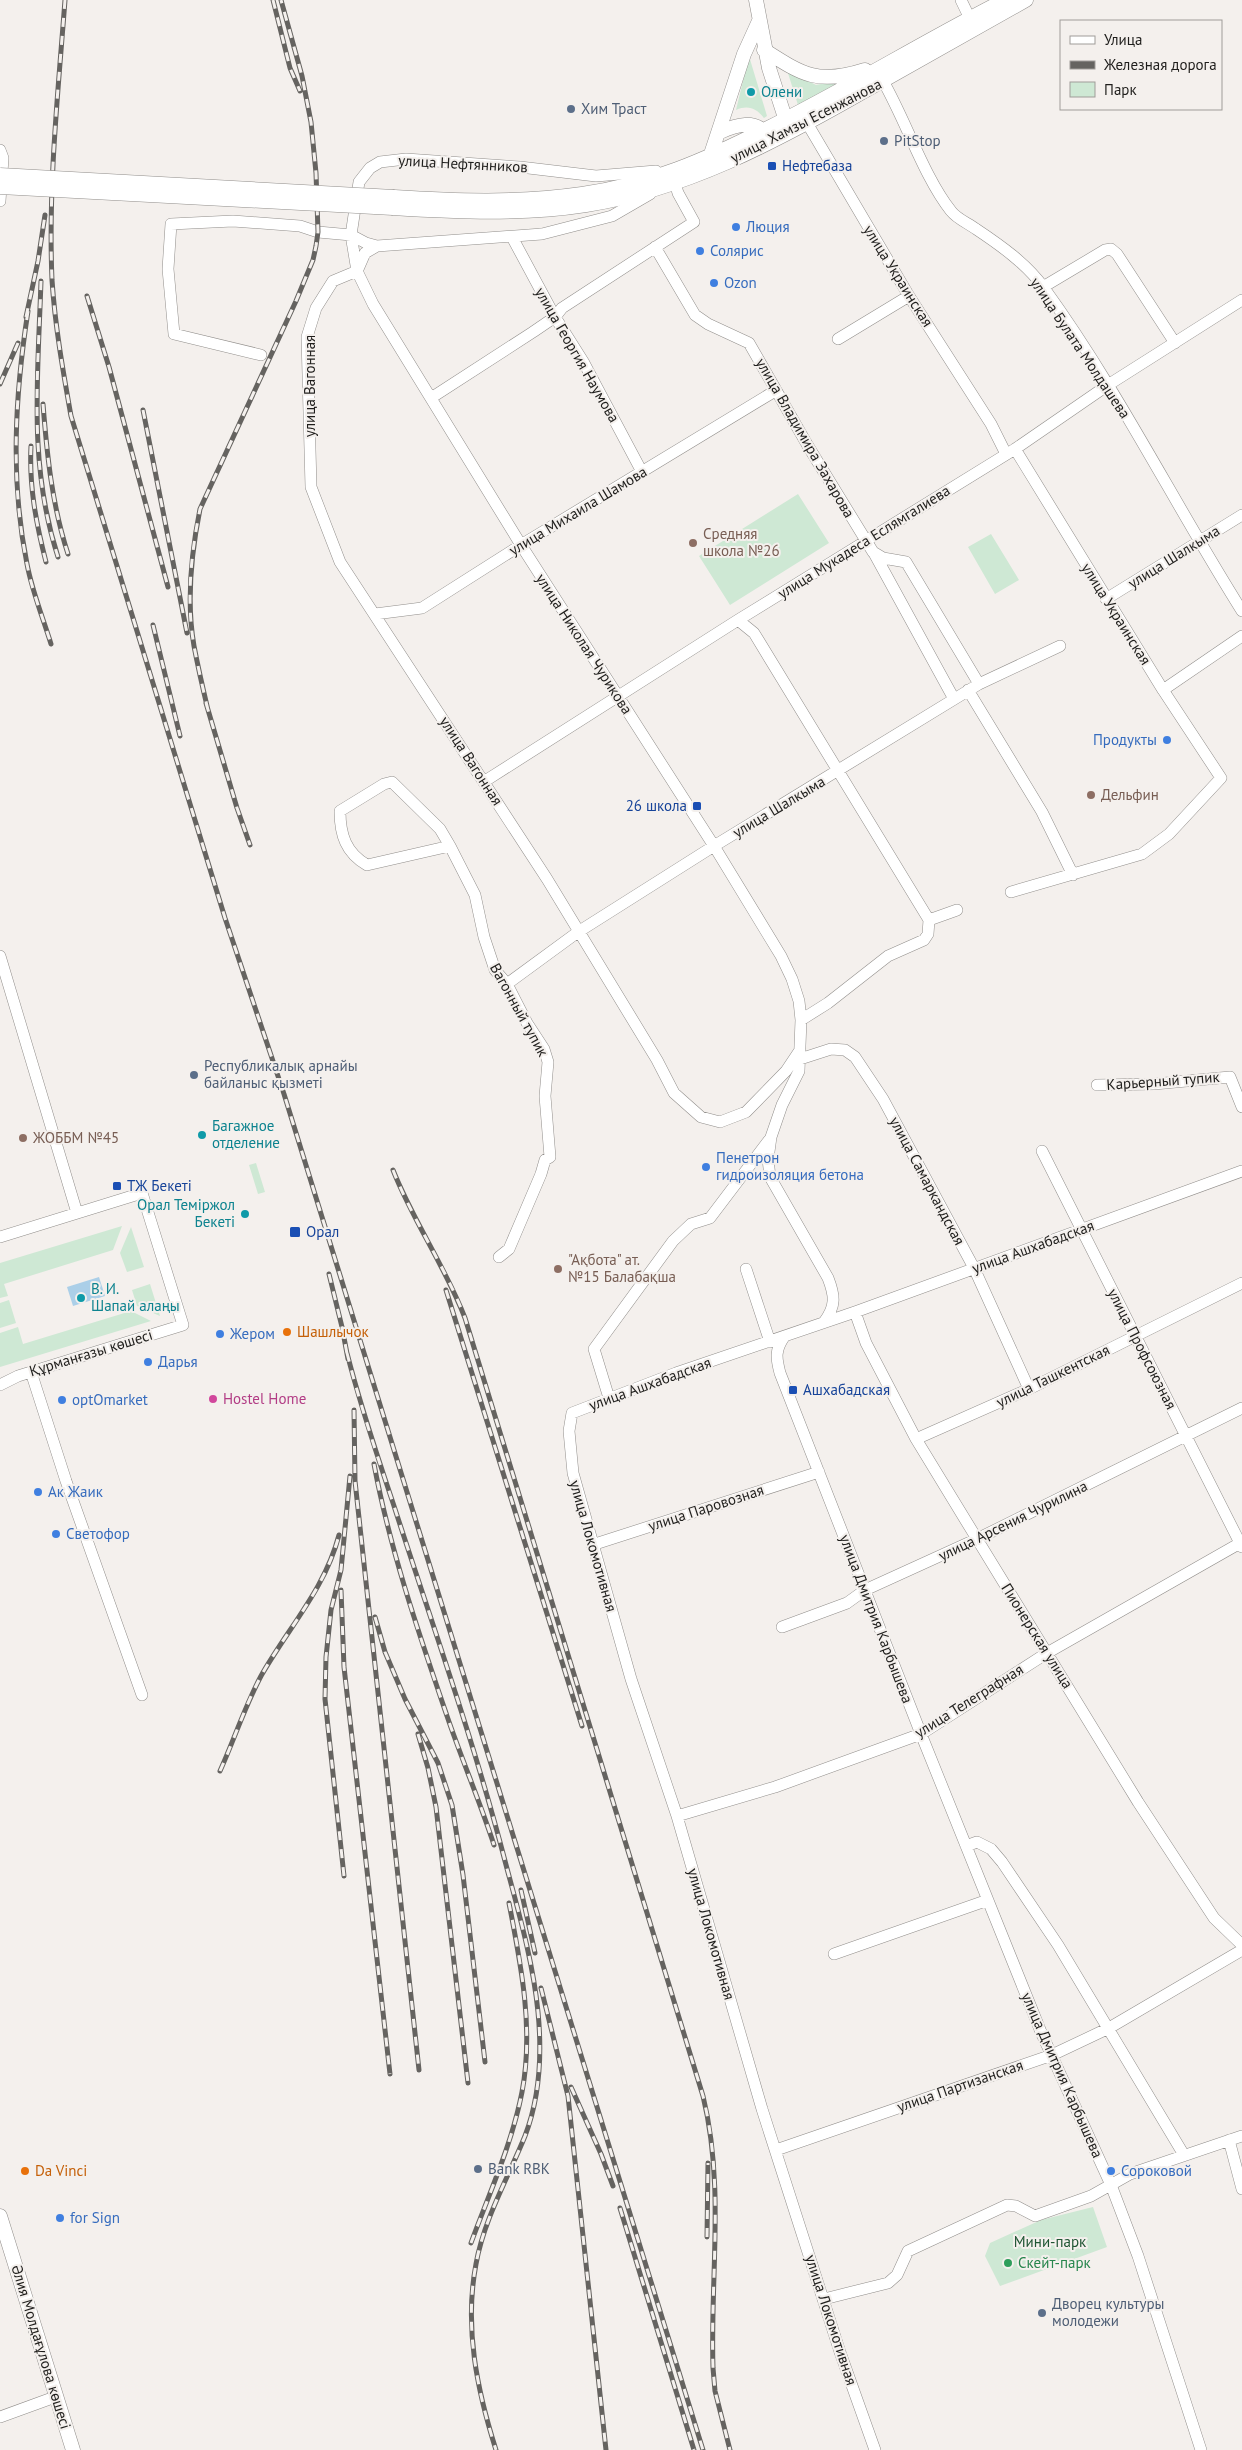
<svg xmlns="http://www.w3.org/2000/svg" width="1242" height="2450" viewBox="0 0 1242 2450" font-family="'PT Sans',sans-serif">
  <rect width="100%" height="100%" fill="#f4f0ed"/>
  <!-- green -->
  <path fill="#cee8d4" d="M749 56 767 116 764 118C756 108 748 105 736 110Z
    M787 70 816 85 835 81 838 83 798 105Z
    M798 494 829 543 730 605 699 556Z
    M991 534 1019 580 995 594 968 547Z
    M256 1163 265 1192 258 1194 249 1165Z
    M122 1226 113 1250 4 1284 8 1296 0 1298V1263Z
    M131 1227 144 1267 127 1272 120 1253Z
    M150 1284 160 1316 137 1306 132 1290Z
    M9 1300 16 1323 0 1328V1303Z
    M131 1311 151 1321 0 1367V1333L18 1327 23 1344Z
    M1093 2207 1107 2247 1000 2286 985 2256 990 2243 1041 2220Z"/>
  <!-- water -->
  <path fill="#abcfe8" d="M99 1277 105 1296 73 1306 67 1287Z"/>
  <g fill="none" stroke-linecap="round" stroke-linejoin="round">
    <defs>
      <path id="minor" d="M961 0 973 25
        M883 81C906 121 924 177 951 211 957 219 968 223 976 229 1000 245 1027 264 1044 288 1118 390 1175 505 1242 611
        M807 123 909 296 991 424 1006 454
        M0 150 3 158 0 201
        M656 171 596 176 520 167 406 159 380 162 370 168 359 182 351 235 357 271 373 304 521 545 714 846 781 956 792 979 799 1001 801 1020 799 1071 782 1105 771 1137 768 1159 770 1177 828 1278C835 1296 836 1306 824 1322
        M512 237 555 317 584 363 642 472
        M655 247 695 315 708 324 749 343 808 446 873 552 883 558 906 562 979 684
        M358 269 365 253 377 246 542 234 612 216 650 194
        M357 271 333 281 316 308 307 337 311 487 340 562 547 879 657 1060 674 1093 701 1117 720 1122 746 1112 786 1071 800 1050
        M1043 287 1105 250 1111 249 1117 254 1175 343
        M838 339 909 296
        M261 355 174 334 168 269 171 224 233 221 300 226 318 232 351 235 366 243 377 246
        M431 398 533 332 555 317 562 308 694 222 678 193 675 183
        M874 553 954 699
        M1106 599 1242 515
        M375 614 422 608 521 545 775 391
        M738 620 754 633 929 920
        M968 690 1042 812 1073 875
        M1163 690 1242 636
        M485 781 738 620 1015 449 1108 385 1242 300
        M450 846 367 865C346 853 340 835 340 811L384 784 392 782 440 829 450 846 475 895 484 937 495 970 507 984 527 1023 544 1049 548 1062 545 1096 550 1157 545 1160 541 1174 509 1249 499 1257
        M1011 892 1142 854 1169 834 1221 778 1163 690 1015 449
        M0 956 77 1213
        M507 984 578 932 714 846 979 684 1060 646
        M801 1020 828 1003 888 956 924 940 928 934 929 920 957 910
        M800 1059 831 1049 845 1050 855 1057 883 1099 974 1268 1029 1389
        M1097 1085 1154 1084 1230 1077 1242 1107
        M1042 1151 1242 1547
        M0 1237 142 1193 183 1325 18 1376 0 1385
        M746 1269 770 1342
        M855 1312 866 1343 916 1439 977 1539 1138 1802 1214 1918 1242 1945
        M784 1337C775 1350 776 1358 780 1373L921 1734 1041 2032 1111 2185 1138 2256 1201 2450
        M31 1372 66 1481 142 1695
        M609 1398 594 1349 673 1241 691 1224 710 1218 769 1140
        M916 1439 1029 1389 1242 1283
        M592 1545 819 1472
        M782 1627 847 1603 865 1590 977 1539 1242 1408
        M677 1816 775 1787 921 1734 1047 1653 1242 1542
        M966 1846 977 1842 991 1849 1002 1862 1058 1945 1184 2155
        M834 1954 988 1900
        M1229 2140 1242 2189
        M776 2150 1052 2055 1109 2028 1242 1950
        M824 2299 888 2283 897 2275 908 2251 1007 2205 1016 2206 1035 2216 1091 2196 1130 2174 1242 2136
        M0 2417 55 2397
        M875 2450 840 2352 762 2109 677 1816 631 1679 573 1473 569 1431 572 1413 676 1373 855 1312 1242 1171"/>
      <path id="major" d="M756 0 769 68 788 127
        M764 50C803 75 818 85 865 70
        M720 132C736 125 755 119 767 135
        M710 157 744 54 759 21
        M394 197C457 201 519 203 582 194 648 185 707 159 766 129 847 89 924 41 1005 0
        M393 208C458 212 522 215 586 205 685 190 775 142 861 93 916 62 971 31 1026 0
        M0 2216 73 2450"/>
    </defs>
    <!-- minor casing -->
    <use href="#minor" stroke="#918e8b" stroke-width="12"/>
    <!-- major casing -->
    <use href="#major" stroke="#918e8b" stroke-width="15"/>
    <!-- minor -->
    <use href="#minor" stroke="#fff" stroke-width="11"/>
    <!-- major -->
    <use href="#major" stroke="#fff" stroke-width="14"/>
    <defs>
      <path id="rail" d="M65 0C58 93 48 187 52 280 55 326 63 371 71 416L225 918 284 1094 703 2450
        M273 0 290 68 300 91
        M41 281C38 377 28 464 58 557
        M87 296 109 367 168 587
        M28 311C15 395 10 480 27 564 32 591 43 618 51 644
        M26 317 38 261 45 215
        M0 384 18 343
        M43 404C47 455 52 505 68 554
        M143 410 187 633
        M31 446C29 486 36 523 46 562
        M153 625 180 736
        M206 703 237 808 250 845
        M208 710C203 689 198 667 194 646 186 600 191 554 200 509L296 301 313 260 316 246 318 232 316 173 311 122 302 76 281 0
        M393 1170C413 1221 445 1266 465 1318L703 2096C725 2186 710 2277 713 2368L715 2391 730 2450
        M329 1274 342 1327 348 1359
        M446 1290 582 1726
        M347 1353C360 1405 377 1455 394 1506 432 1624 474 1741 505 1861 518 1910 533 1961 538 2012 542 2053 540 2097 525 2136 508 2178 484 2219 476 2264 464 2327 477 2390 496 2450
        M354 1410 355 1481 419 2070
        M374 1464C390 1550 419 1634 447 1716 462 1760 480 1802 494 1845
        M341 1590 344 1667 390 2074
        M375 1617 385 1652 405 1699 438 1763 452 1805 463 1875 485 2062
        M418 1734 428 1768 436 1807 468 2083
        M220 1771C234 1740 245 1706 261 1676 288 1628 325 1589 339 1535
        M344 1876 325 1699 326 1657 331 1610 341 1570 350 1476
        M521 1890 535 1953
        M541 1988 568 2096 606 2450
        M571 2087 601 2154 613 2186
        M620 2208 694 2450
        M707 2237 708 2163
        M471 2243C489 2194 512 2144 522 2092 534 2029 521 1965 509 1903"/>
    </defs>
    <!-- rail casing -->
    <use href="#rail" stroke="#656360" stroke-width="5"/>
    <!-- rail -->
    <use href="#rail" stroke="#f4f0ed" stroke-width="3" stroke-dasharray="9" stroke-linecap="butt"/>
    <defs>
      <path id="major-bridge" d="M0 175 394 197
        M0 187 393 208"/>
    </defs>
    <!-- major-bridge casing -->
    <use href="#major-bridge" stroke="#918e8b" stroke-width="15" stroke-linecap="butt"/>
    <!-- major-bridge -->
    <use href="#major-bridge" stroke="#fff" stroke-width="14"/>
  </g>
  <!-- markers -->
  <g fill="#0f9aa8" stroke="#f4f0ed" stroke-width="2">
    <circle cx="751" cy="92" r="5"/>
    <circle cx="202" cy="1135" r="5"/>
    <circle cx="245" cy="1214" r="5"/>
    <circle cx="81" cy="1298" r="5"/>
  </g>
  <g fill="#5c6f8a" stroke="#f4f0ed" stroke-width="2">
    <circle cx="571" cy="109" r="5"/>
    <circle cx="884" cy="141" r="5"/>
    <circle cx="194" cy="1075" r="5"/>
    <circle cx="478" cy="2169" r="5"/>
    <circle cx="1042" cy="2313" r="5"/>
  </g>
  <g fill="#1a4fb4" stroke="#f4f0ed" stroke-width="2">
    <rect x="767" y="161" width="10" height="10" rx="2.5"/>
    <rect x="692" y="801" width="10" height="10" rx="2.5"/>
    <rect x="112" y="1181" width="10" height="10" rx="2.5"/>
    <rect x="289" y="1226" width="12" height="12" rx="2.5"/>
    <rect x="788" y="1385" width="10" height="10" rx="2.5"/>
  </g>
  <g fill="#3f7fe0" stroke="#f4f0ed" stroke-width="2">
    <circle cx="736" cy="227" r="5"/>
    <circle cx="700" cy="251" r="5"/>
    <circle cx="714" cy="283" r="5"/>
    <circle cx="1167" cy="740" r="5"/>
    <circle cx="706" cy="1167" r="5"/>
    <circle cx="220" cy="1334" r="5"/>
    <circle cx="148" cy="1362" r="5"/>
    <circle cx="62" cy="1400" r="5"/>
    <circle cx="38" cy="1492" r="5"/>
    <circle cx="56" cy="1534" r="5"/>
    <circle cx="1111" cy="2171" r="5"/>
    <circle cx="60" cy="2218" r="5"/>
  </g>
  <g fill="#8d6e63" stroke="#f4f0ed" stroke-width="2">
    <circle cx="693" cy="543" r="5"/>
    <circle cx="1091" cy="795" r="5"/>
    <circle cx="23" cy="1138" r="5"/>
    <circle cx="558" cy="1269" r="5"/>
  </g>
  <g fill="#e8710a" stroke="#f4f0ed" stroke-width="2">
    <circle cx="287" cy="1332" r="5"/>
    <circle cx="25" cy="2171" r="5"/>
  </g>
  <circle fill="#d1479c" stroke="#f4f0ed" stroke-width="2" cx="213" cy="1399" r="5"/>
  <circle fill="#2e9e5b" stroke="#f4f0ed" stroke-width="2" cx="1008" cy="2263" r="5"/>
  <g text-anchor="middle" stroke-width="4" stroke-linejoin="round" paint-order="stroke">
    <!-- culture labels -->
    <g font-size="15" fill="#0d838f" stroke="#f4f0ed" text-anchor="start">
      <text x="761" y="97">Олени</text>
      <text x="212" y="1131">Багажное<tspan x="212" dy="17">отделение</tspan></text>
      <text x="235" y="1210" text-anchor="end">Орал Теміржол<tspan x="235" dy="17">Бекеті</tspan></text>
      <text x="91" y="1294">В. И.<tspan x="91" dy="17">Шапай алаңы</tspan></text>
    </g>
    <!-- service labels -->
    <g font-size="15" fill="#4e5e75" stroke="#f4f0ed" text-anchor="start">
      <text x="581" y="114">Хим Траст</text>
      <text x="894" y="146">PitStop</text>
      <text x="204" y="1071">Республикалық арнайы<tspan x="204" dy="17">байланыс қызметі</tspan></text>
      <text x="488" y="2174">Bank RBK</text>
      <text x="1052" y="2309">Дворец культуры<tspan x="1052" dy="17">молодежи</tspan></text>
    </g>
    <!-- street labels -->
    <g font-size="15" fill="#1f1e1c" stroke="#f4f0ed">
      <text transform="translate(806 121) rotate(-27)" y="5">улица Хамзы Есенжанова</text>
      <text transform="translate(463 164) rotate(3)" y="5">улица Нефтянников</text>
      <text transform="translate(898 276) rotate(58)" y="5">улица Украинская</text>
      <text transform="translate(1080 348) rotate(56)" y="5">улица Булата Молдашева</text>
      <text transform="translate(577 355) rotate(60)" y="5">улица Георгия Наумова</text>
      <text transform="translate(310 386) rotate(-90)" y="5">улица Вагонная</text>
      <text transform="translate(805 438) rotate(60)" y="5">улица Владимира Захарова</text>
      <text transform="translate(578 511) rotate(-31)" y="5">улица Михаила Шамова</text>
      <text transform="translate(864 542) rotate(-32)" y="5">улица Мукадеса Еслямгалиева</text>
      <text transform="translate(1174 557) rotate(-32)" y="5">улица Шалкыма</text>
      <text transform="translate(1116 614) rotate(58)" y="5">улица Украинская</text>
      <text transform="translate(584 644) rotate(57)" y="5">улица Николая Чурикова</text>
      <text transform="translate(471 761) rotate(57)" y="5">улица Вагонная</text>
      <text transform="translate(779 807) rotate(-31)" y="5">улица Шалкыма</text>
      <text transform="translate(519 1010) rotate(61)" y="5">Вагонный тупик</text>
      <text transform="translate(1163 1081) rotate(-4)" y="5">Карьерный тупик</text>
      <text transform="translate(927 1181) rotate(62)" y="5">улица Самаркандская</text>
      <text transform="translate(1033 1247) rotate(-20)" y="5">улица Ашхабадская</text>
      <text transform="translate(1142 1349) rotate(63)" y="5">улица Профсоюзная</text>
      <text transform="translate(91 1353) rotate(-17)" y="5">Құрманғазы көшесі</text>
      <text transform="translate(1053 1376) rotate(-26)" y="5">улица Ташкентская</text>
      <text transform="translate(650 1384) rotate(-20)" y="5">улица Ашхабадская</text>
      <text transform="translate(706 1508) rotate(-18)" y="5">улица Паровозная</text>
      <text transform="translate(1013 1521) rotate(-26)" y="5">улица Арсения Чурилина</text>
      <text transform="translate(593 1546) rotate(74)" y="5">улица Локомотивная</text>
      <text transform="translate(876 1619) rotate(69)" y="5">улица Дмитрия Карбышева</text>
      <text transform="translate(1037 1636) rotate(58)" y="5">Пионерская улица</text>
      <text transform="translate(969 1701) rotate(-32)" y="5">улица Телеграфная</text>
      <text transform="translate(711 1934) rotate(74)" y="5">улица Локомотивная</text>
      <text transform="translate(1062 2075) rotate(66)" y="5">улица Дмитрия Карбышева</text>
      <text transform="translate(960 2086) rotate(-19)" y="5">улица Партизанская</text>
      <text transform="translate(831 2320) rotate(72)" y="5">улица Локомотивная</text>
      <text transform="translate(41 2347) rotate(73)" y="5">Әлия Молдағұлова көшесі</text>
    </g>
    <!-- transit labels -->
    <g font-size="15" fill="#164399" stroke="#f4f0ed" text-anchor="start">
      <text x="782" y="171">Нефтебаза</text>
      <text x="687" y="811" text-anchor="end">26 школа</text>
      <text x="127" y="1191">ТЖ Бекеті</text>
      <text x="306" y="1237">Орал</text>
      <text x="803" y="1395">Ашхабадская</text>
    </g>
    <!-- shop labels -->
    <g font-size="15" fill="#366cbe" stroke="#f4f0ed" text-anchor="start">
      <text x="746" y="232">Люция</text>
      <text x="710" y="256">Солярис</text>
      <text x="724" y="288">Ozon</text>
      <text x="1157" y="745" text-anchor="end">Продукты</text>
      <text x="716" y="1163">Пенетрон<tspan x="716" dy="17">гидроизоляция бетона</tspan></text>
      <text x="230" y="1339">Жером</text>
      <text x="158" y="1367">Дарья</text>
      <text x="72" y="1405">optOmarket</text>
      <text x="48" y="1497">Ак Жаик</text>
      <text x="66" y="1539">Светофор</text>
      <text x="1121" y="2176">Сороковой</text>
      <text x="70" y="2223">for Sign</text>
    </g>
    <!-- education labels -->
    <g font-size="15" fill="#785e54" stroke="#f4f0ed" text-anchor="start">
      <text x="703" y="539">Средняя<tspan x="703" dy="17">школа №26</tspan></text>
      <text x="1101" y="800">Дельфин</text>
      <text x="33" y="1143">ЖОББМ №45</text>
      <text x="568" y="1265">"Ақбота" ат.<tspan x="568" dy="17">№15 Балабақша</tspan></text>
    </g>
    <!-- food labels -->
    <g font-size="15" fill="#c56008" stroke="#f4f0ed" text-anchor="start">
      <text x="297" y="1337">Шашлычок</text>
      <text x="35" y="2176">Da Vinci</text>
    </g>
    <!-- hotel labels -->
    <g font-size="15" fill="#b23c85" stroke="#f4f0ed" text-anchor="start">
      <text x="223" y="1404">Hostel Home</text>
    </g>
    <!-- park labels -->
    <g font-size="15" fill="#1f5533" stroke="#f4f0ed">
      <text x="1050" y="2247">Мини-парк</text>
    </g>
    <!-- leisure labels -->
    <g font-size="15" fill="#27864d" stroke="#f4f0ed" text-anchor="start">
      <text x="1018" y="2268">Скейт-парк</text>
    </g>
  </g>
  <!-- legend -->
  <rect x="1060" y="20" width="162" height="90" fill="#f4f0ed" stroke="#9f9c99"/>
  <rect x="1070" y="36" width="25" height="8" fill="#ffffff" stroke="#9f9c99"/>
  <text x="1104" y="45" font-size="15" fill="#1f1e1c">Улица</text>
  <rect x="1070" y="61" width="25" height="8" fill="#656360" stroke="#9f9c99"/>
  <text x="1104" y="70" font-size="15" fill="#1f1e1c">Железная дорога</text>
  <rect x="1070" y="82" width="25" height="15" fill="#cee8d4" stroke="#9f9c99"/>
  <text x="1104" y="95" font-size="15" fill="#1f1e1c">Парк</text>
</svg>
